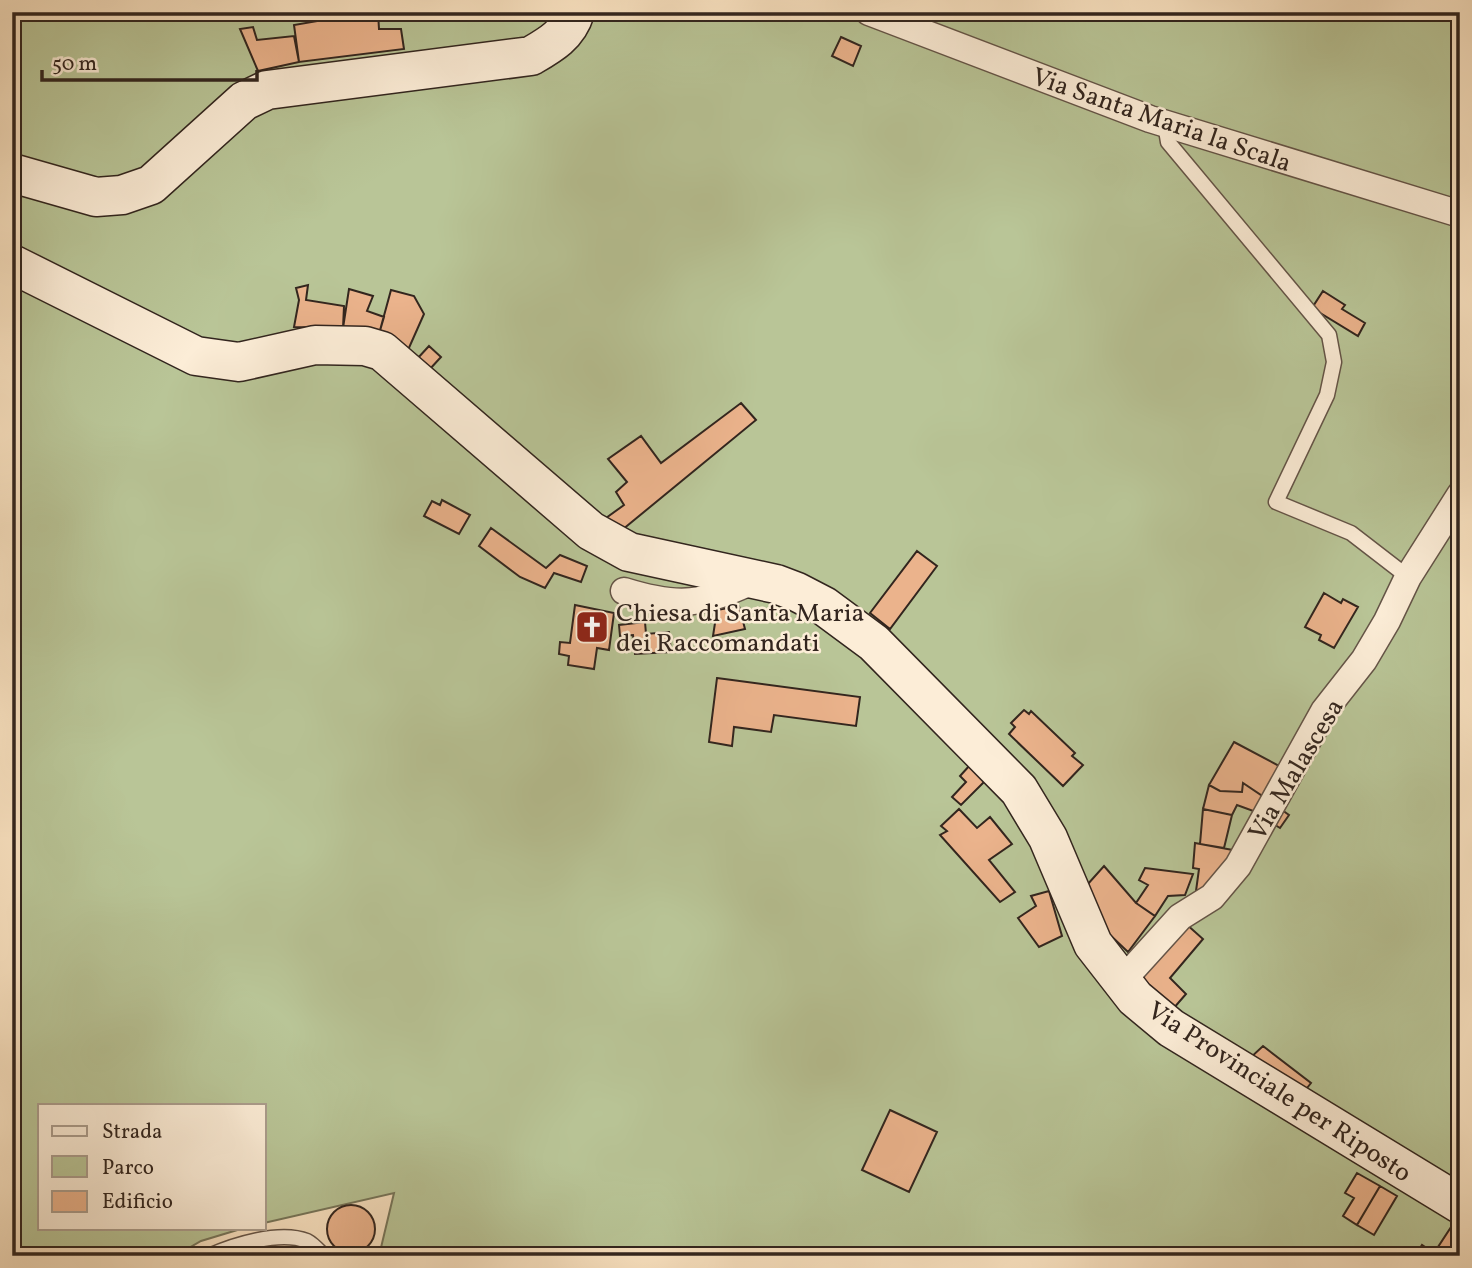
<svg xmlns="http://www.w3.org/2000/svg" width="1472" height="1268" viewBox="0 0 1472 1268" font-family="Vollkorn,serif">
  <rect width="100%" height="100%" fill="#fae3c2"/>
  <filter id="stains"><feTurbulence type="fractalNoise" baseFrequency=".00286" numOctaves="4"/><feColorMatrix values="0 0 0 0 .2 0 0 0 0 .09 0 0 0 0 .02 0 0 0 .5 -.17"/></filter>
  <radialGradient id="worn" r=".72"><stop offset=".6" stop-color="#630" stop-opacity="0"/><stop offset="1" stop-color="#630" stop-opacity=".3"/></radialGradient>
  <!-- green -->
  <path fill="#b9c597" stroke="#76755a" stroke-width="2" d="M12 12H1460V1256H379L394 1193 264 1223V1105H40V1228H244L201 1241 175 1256H12Z"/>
  <!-- building -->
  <path fill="#ebb38c" stroke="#32251e" stroke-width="2" d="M340 12H378L379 29H401L404 49 299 62 294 25 341 17Z
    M253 27 257 40 294 36 299 62 258 71 240 29Z
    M841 37 861 46 853 66 832 56Z
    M1460 238V267L1453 265Z
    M308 285 306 300 344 306 343 328 294 327 299 300 296 288Z
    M349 289 373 296 367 311 384 317 379 334 343 328Z
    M391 290 414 296 424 314 408 350 379 334Z
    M1323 291 1345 305 1342 309 1365 323 1358 336 1312 308Z
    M429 346 441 357 429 370 417 359Z
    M741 403 756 420 622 530 606 518 624 505 616 492 627 482 608 459 641 436 661 463Z
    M442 500 470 515 459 534 424 516 432 501 440 505Z
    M491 528 546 568 560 555 587 566 581 582 554 573 545 588 520 577 479 546Z
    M917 551 937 566 890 629 870 613Z
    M1324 593 1341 603 1343 599 1358 607 1334 648 1319 640 1321 635 1305 627Z
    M575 605 614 613 609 650 597 648 594 669 568 665 569 656 559 654 560 642 570 643Z
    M739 606 745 629 713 636 717 610Z
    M645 622 646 634 669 632 671 652 635 654 633 635 620 636 619 625Z
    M717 678 860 697 856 726 774 715 771 732 734 727 732 746 709 742Z
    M1024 710 1029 714 1031 711 1075 753 1072 756 1083 765 1063 786 1009 734 1015 727 1011 723Z
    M1234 742 1283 768 1264 797 1243 783 1242 792 1220 791 1209 785Z
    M970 765 986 780 961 805 952 797 966 782 960 776Z
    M1243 783 1264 797 1256 812 1237 805 1232 815 1203 809 1209 785 1220 791 1242 792Z
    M959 809 977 828 990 817 1012 844 989 860 1015 892 1000 902 940 835 947 831 941 826Z
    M1203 809 1232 815 1224 848 1200 844Z
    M1282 810 1289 815 1280 828 1272 823Z
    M1195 843 1238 851 1211 887 1196 891 1199 869 1193 868Z
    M1104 866 1136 903 1155 916 1128 952 1108 933 1087 885Z
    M1145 868 1193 874 1185 895 1168 896 1155 916 1136 903 1148 885 1139 880Z
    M1049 891 1062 936 1039 947 1018 918 1036 906 1031 896Z
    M1185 923 1203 939 1170 978 1186 994 1173 1009 1140 976Z
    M1263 1046 1311 1083 1303 1093 1249 1059Z
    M890 1110 937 1132 909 1192 862 1170Z
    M1357 1173 1380 1186 1357 1225 1343 1216 1354 1198 1345 1193Z
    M1380 1186 1397 1196 1374 1235 1357 1225Z
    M327 1229a24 24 0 1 1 48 0a24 24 0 1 1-48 0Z
    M1455 1221 1460 1225 1458 1256H1415L1422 1245 1434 1253Z"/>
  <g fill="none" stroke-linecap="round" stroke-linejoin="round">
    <defs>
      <path id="lane" d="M1165 124 1168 142 1329 335 1334 362 1327 395 1276 502 1351 533 1408 577
        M209 1256C233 1245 280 1230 307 1241 313 1244 319 1251 324 1256"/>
      <path id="street" d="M869 12 1150 119 1460 214
        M624 591C682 609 701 604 755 580
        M1121 982 1180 917 1212 897 1238 866 1324 711 1364 660 1387 621 1408 577 1460 495"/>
      <path id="secondary" d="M12 173 96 197 122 195 151 185 244 101 267 90 531 56C550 45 568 35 575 12
        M12 264 196 356 239 362 315 345 365 346 382 351 591 531 629 552 776 584 797 592 824 606 874 643 1019 790 1048 838 1093 944 1135 998 1171 1028 1460 1204"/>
    </defs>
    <!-- lane casing -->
    <use href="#lane" stroke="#645447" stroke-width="17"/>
    <!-- street casing -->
    <use href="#street" stroke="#645447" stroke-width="29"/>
    <!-- secondary casing -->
    <use href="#secondary" stroke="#32251e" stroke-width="41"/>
    <!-- lane -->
    <use href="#lane" stroke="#fcedd7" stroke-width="14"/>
    <!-- street -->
    <use href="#street" stroke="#fcedd7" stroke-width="26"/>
    <!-- secondary -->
    <use href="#secondary" stroke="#fcedd7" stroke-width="38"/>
  </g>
  <!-- icons -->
  <defs>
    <symbol id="church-square" viewBox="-11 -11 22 22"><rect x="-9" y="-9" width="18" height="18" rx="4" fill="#8f2418" stroke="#fcedd7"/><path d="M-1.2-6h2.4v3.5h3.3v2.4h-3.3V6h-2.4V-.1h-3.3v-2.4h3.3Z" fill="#fff"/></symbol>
  </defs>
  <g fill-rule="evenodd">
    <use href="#church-square" x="573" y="608" width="38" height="38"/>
  </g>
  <g text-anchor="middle" stroke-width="5" stroke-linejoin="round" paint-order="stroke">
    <!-- street labels -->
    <g font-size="26" fill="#32251e" stroke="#fcedd7">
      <text transform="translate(1162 119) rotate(19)" y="9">Via Santa Maria la Scala</text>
      <text transform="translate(1295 769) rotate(-59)" y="9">Via Malascesa</text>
      <text transform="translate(1280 1091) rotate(33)" y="9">Via Provinciale per Riposto</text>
    </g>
    <!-- poi labels -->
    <g font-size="26" fill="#32251e" stroke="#fcedd7" text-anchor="start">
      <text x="616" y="621">Chiesa di Santa Maria<tspan x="616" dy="30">dei Raccomandati</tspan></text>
    </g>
  </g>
  <!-- margin -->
  <rect width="1472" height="1268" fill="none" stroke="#fae3c2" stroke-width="42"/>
  <rect x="14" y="14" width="1444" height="1240" fill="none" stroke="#32251e" stroke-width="3.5"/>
  <rect x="21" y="21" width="1430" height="1226" fill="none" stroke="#32251e" stroke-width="2"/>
  <!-- legend -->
  <rect x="38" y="1104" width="228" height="126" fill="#fcedd7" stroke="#ab9d8d" stroke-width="2"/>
  <rect x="52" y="1126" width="35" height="10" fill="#fcedd7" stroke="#ab9d8d" stroke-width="2"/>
  <text x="102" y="1138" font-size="21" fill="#32251e">Strada</text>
  <rect x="52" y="1156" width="35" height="21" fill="#b9c597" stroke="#ab9d8d" stroke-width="2"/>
  <text x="102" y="1174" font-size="21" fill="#32251e">Parco</text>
  <rect x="52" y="1191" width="35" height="21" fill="#ebb38c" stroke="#ab9d8d" stroke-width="2"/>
  <text x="102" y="1208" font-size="21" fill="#32251e">Edificio</text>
  <!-- scale -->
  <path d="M42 70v10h215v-10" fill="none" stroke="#32251e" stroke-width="3.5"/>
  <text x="52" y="70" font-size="21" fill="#32251e" stroke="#fcedd7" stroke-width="5" paint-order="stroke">50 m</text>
  <rect width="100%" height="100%" filter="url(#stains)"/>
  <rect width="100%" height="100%" fill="url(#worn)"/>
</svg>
